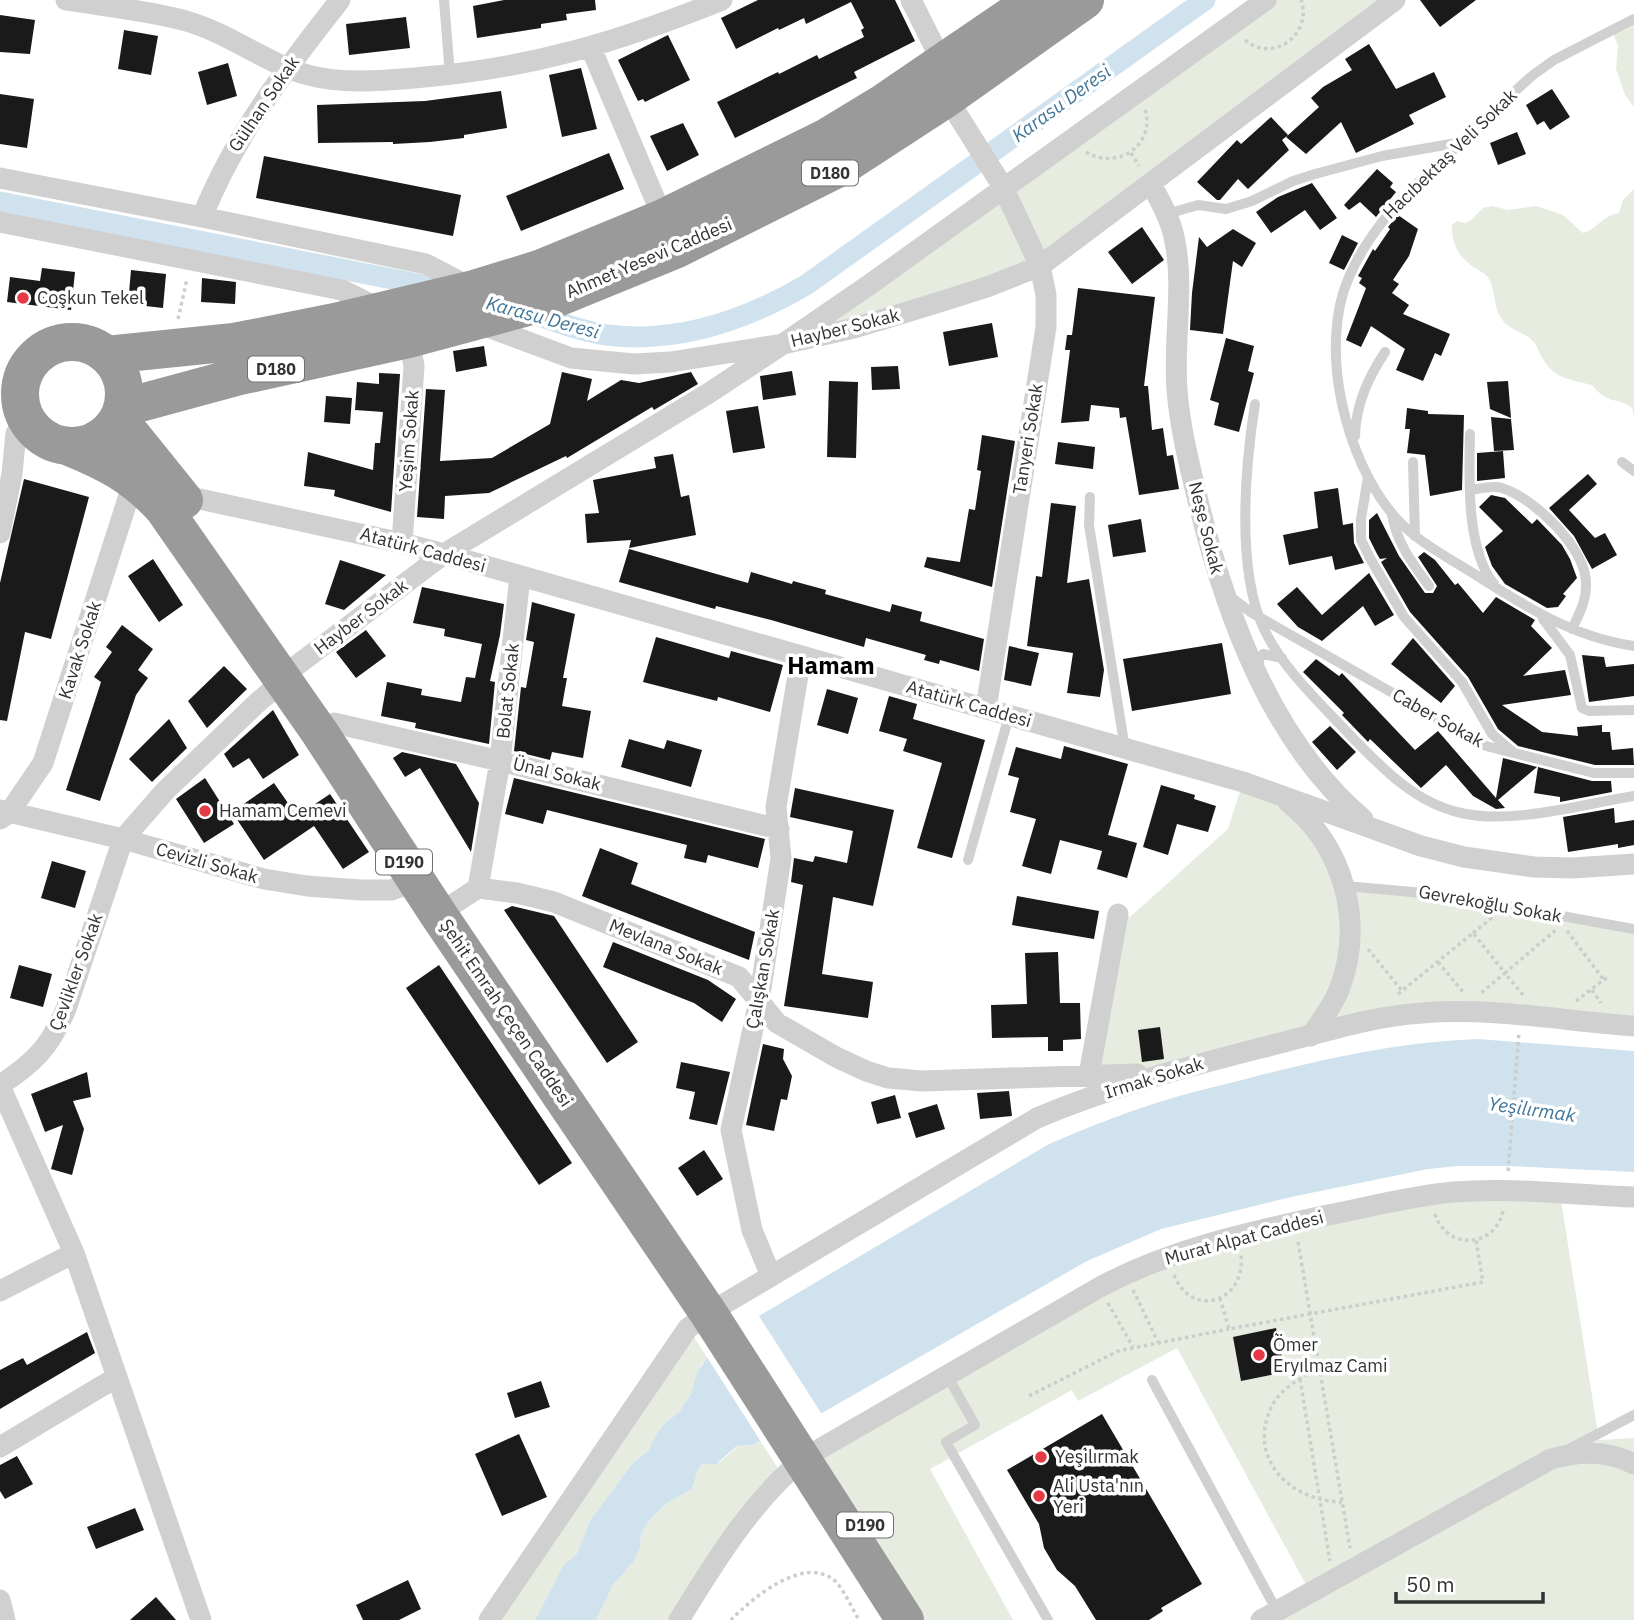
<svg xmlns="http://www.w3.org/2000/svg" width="1634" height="1620" viewBox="0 0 1634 1620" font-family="'IBM Plex Sans',sans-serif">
  <rect width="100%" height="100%" fill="#fff"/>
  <!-- green -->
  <path fill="#e6ecdf" d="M1266 0H1395L1040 266 783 344Z
    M1634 19V107L1625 95 1616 69 1618 46 1612 31Z
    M1634 189V417L1632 408C1617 396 1609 406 1592 385 1572 380 1554 379 1543 359 1538 351 1537 343 1528 337 1519 331 1508 329 1502 319 1493 308 1496 291 1489 279 1485 273 1482 273 1477 269 1460 260 1451 244 1452 225L1457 221 1465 223 1471 220 1483 208 1492 206 1508 210 1536 206 1563 215 1583 233C1596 230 1602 216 1619 213L1623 200Z
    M1243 782 1275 792 1345 886 1386 888 1634 929V1026L1420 1013 1164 1073 1089 1075 1117 915 1130 917 1228 829Z
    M1560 1194 1599 1440 1634 1438V1620H1261L1310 1592 1177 1348 1078 1401 1072 1390 930 1469 1013 1620H925L818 1450 1125 1274 1402 1199Z
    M688 1328 707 1357 701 1365 691 1394 679 1412 663 1425 652 1442 649 1450 632 1464 591 1519 577 1555 563 1566 535 1620H489Z
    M761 1442 783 1476 679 1620H596L613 1585 634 1561 640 1548 641 1533 648 1522 667 1503 692 1489 698 1470 702 1464 720 1462 738 1446 753 1445Z"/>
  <!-- water -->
  <path fill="#cfe2ee" d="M1478 1039 1634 1051V1172L1508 1166H1457L1428 1169 1291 1197 1161 1229 1087 1261 822 1413 753 1445 737 1446 716 1464H702L698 1470 692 1489 667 1503 648 1522 641 1533 640 1548 634 1561 613 1585 596 1620H535L563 1566 577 1554 591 1519 632 1464 649 1450 652 1442 663 1425 679 1412 691 1394 697 1373 707 1357 759 1316 1049 1144C1088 1127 1129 1111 1169 1099 1198 1090 1228 1084 1257 1076 1332 1057 1401 1042 1478 1039Z"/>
  <!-- pier -->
  <path fill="#fff" d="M757 1313 823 1416 763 1445 705 1354Z"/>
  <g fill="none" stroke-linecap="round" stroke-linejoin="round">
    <!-- canal -->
    <path stroke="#cfe2ee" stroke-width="21" d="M0 202 443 289
      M525 311C552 320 579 331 607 335 678 344 746 320 806 285L1205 0"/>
  </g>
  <!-- building -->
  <path fill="#1a1a1a" d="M504 0H595L596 10 566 14 567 20 541 24V28L477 38 473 6Z
    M758 0H895L915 41 854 72 857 78 735 138 717 102 778 72 779 74 817 55 819 59 864 37 861 30 864 28 851 2 806 24 804 18 779 30 778 28 736 49 721 18Z
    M1420 0H1476L1440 27Z
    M0 15 35 20 30 54 0 52Z
    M406 17 410 48 349 55 346 24Z
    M124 30 158 36 151 75 118 69Z
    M668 35 690 80 645 102 643 99 638 101 618 60Z
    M1369 44 1396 89 1434 72 1446 97 1409 115 1414 124 1356 153 1341 122 1306 154 1286 137 1319 107 1311 98 1323 87 1352 70 1345 59Z
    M228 63 237 96 207 105 198 72Z
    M581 68 597 129 562 137 549 75Z
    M1552 89 1570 117 1550 130 1544 121 1537 125 1526 105Z
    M501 91 507 128 464 135V138L430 142 393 144V142L318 143 317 105 425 101Z
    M0 94 34 99 27 148 0 144Z
    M1271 117 1288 135 1282 140 1289 150 1248 189 1238 179 1220 200H1217L1197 182 1237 140 1241 144Z
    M683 123 699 155 667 171 650 136Z
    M1517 132 1526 154 1498 165 1490 143Z
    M609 153 624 189 521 231 506 196Z
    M264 156 461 195 453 236 256 198Z
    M1377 169 1393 183 1390 187 1396 192 1376 217 1360 202 1349 210 1344 205Z
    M1312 183 1337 218 1320 230 1305 210 1271 233 1256 212 1278 197Z
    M1398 215 1418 229 1409 256 1393 280 1399 284 1392 293 1409 305 1403 314 1450 334 1441 356 1435 353 1423 381 1396 370 1405 349 1371 326 1361 347 1346 340 1366 288 1359 283 1362 278 1358 276 1373 249 1375 251 1390 229 1388 227Z
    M1142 227 1164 260 1132 284 1108 252Z
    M1233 229 1256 243 1242 267 1233 261 1223 334 1190 330 1192 293 1199 237 1207 247Z
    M1342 235 1358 243 1344 270 1329 263Z
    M42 268 75 272 71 310 7 302 10 277 40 281Z
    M131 270 166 274 163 308 128 304Z
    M202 278 236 282 235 304 201 302Z
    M1078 288 1155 297 1144 386H1148L1152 430 1163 428 1167 456 1173 455 1179 489 1139 495 1126 417 1120 418 1119 408 1091 405 1089 421 1061 423 1070 350H1065L1067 335H1072Z
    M992 323 998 357 949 366 943 332Z
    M1226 338 1254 346 1248 371 1254 373 1239 432 1214 425 1219 403 1210 400Z
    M484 346 487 366 456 372 453 351Z
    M898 366 900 389 872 390 871 367Z
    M792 371 796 395 763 400 760 376Z
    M562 372 592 379 587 401 621 380 639 383 691 372 698 384 654 410 652 407 567 458 566 456 489 493 445 496 444 519 417 517 426 389 445 390 440 461 492 458 550 424Z
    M379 373 400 374 391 512 334 496 335 490 304 486 308 452 373 470 375 443H380L383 412 355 410 357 382 379 384Z
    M829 381 858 382 856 458 827 457Z
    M1508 381 1511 418 1490 409 1487 382Z
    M326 396 352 398 350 424 324 422Z
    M758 406 765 448 733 453 726 411Z
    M1407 408 1428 411V414L1464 415 1462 490 1430 496 1425 455 1407 453 1410 429H1405Z
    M1491 417 1511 419 1514 450 1494 451Z
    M982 435 1015 441 992 587 924 567 927 557 960 562 969 509 975 510 981 471 977 470Z
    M1058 442 1095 447 1093 469 1055 464Z
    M1503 451 1505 478 1477 481V453Z
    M673 454 681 497 689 495 696 535 629 548 631 540 587 543 585 514 599 513 593 480 656 468 654 457Z
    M1588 474 1597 484 1569 510 1595 538 1605 533 1617 555 1592 569 1574 536 1549 508Z
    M24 479 89 497 51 639 25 632 7 721 0 720V583Z
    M1338 488 1343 525 1353 523 1354 543 1364 563 1335 570 1332 556 1289 565 1283 535 1318 528 1314 492Z
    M1491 495 1505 498 1532 524 1537 519 1562 545 1570 559 1577 578 1563 594 1566 596 1558 607 1547 608 1505 584 1492 566 1485 547 1503 531 1479 507Z
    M1051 503 1076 506 1067 583 1089 579 1104 670 1100 697 1067 693 1073 653 1027 646 1036 576 1042 577Z
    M1377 513 1399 556 1425 593H1433L1437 586 1418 557 1424 552 1435 560 1455 585 1458 583 1483 613 1496 597 1535 620 1531 626 1552 648 1523 676 1565 670 1571 695 1502 705 1542 732 1578 736 1577 727 1602 725V732H1610L1612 750 1633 748 1634 765H1595L1518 746 1498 729 1468 677 1410 612 1381 562 1387 558 1380 559 1377 554 1369 538V520Z
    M1141 519 1146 552 1113 557 1108 525Z
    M629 549 748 583 751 572 792 584 793 581 826 590 825 594 890 612 892 604 922 612 920 621 984 639 979 671 940 660 939 664 924 660 926 655 866 638 864 647 771 620 716 606 715 609 619 582Z
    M153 559 183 605 159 622 128 576Z
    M340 560 386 575 344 610 325 604Z
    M1369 573 1394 615 1375 626 1363 606 1322 641 1298 627 1277 604 1297 587 1322 615Z
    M422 587 504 604 500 635 490 681 495 682 489 744 415 728 416 723 381 716 387 682 422 689 421 695 461 702 466 677 475 678 482 644 444 636 445 629 413 623Z
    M532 602 575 614 563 678H567L562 706 591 711 583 758 552 752 550 760 514 751 521 687 526 688 534 642 526 640Z
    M122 625 153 649 138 670 148 678 136 695 100 801 66 790 101 682 94 677 112 652 106 647Z
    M366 630 386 656 356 678 336 652Z
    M656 637 729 658 731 651 783 665 770 712 718 697 717 701 643 682Z
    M1413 638 1455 686 1441 703 1391 664Z
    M1222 643 1231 694 1132 711 1123 659Z
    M1009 646 1039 653 1031 686 1004 680Z
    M1582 655 1604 657 1606 667 1634 664V696L1589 702Z
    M1316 659 1339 676 1342 673 1415 750 1438 731 1496 798 1503 758 1537 767 1498 800 1505 808 1496 809 1473 796 1446 765 1421 788 1370 739 1368 742 1342 715 1344 713 1303 672Z
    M224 666 247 689 207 728 188 701Z
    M827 689 858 698 848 734 817 725Z
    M889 696 917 704 913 719 985 740 952 858 917 848 942 763 903 751 907 739 879 731Z
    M273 710 299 755 263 779 249 758 233 768 224 754Z
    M169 719 187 748 152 782 129 759Z
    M1330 726 1356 752 1337 770 1312 742Z
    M629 739 664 749 667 740 702 750 691 787 621 767Z
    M1064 746 1128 764 1108 835 1137 843 1127 878 1097 869 1102 851 1060 840 1051 874 1022 866 1036 819 1010 812 1019 778 1008 775 1016 747 1061 759Z
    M402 752 456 764 479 803 471 852 420 768 405 777 393 758Z
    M1538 767 1592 781H1611L1612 792 1560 802V797L1534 793Z
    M205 778 234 824 204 843 176 799Z
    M514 778 765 839 758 868 708 855 706 863 684 858 687 845 547 810 543 824 505 814Z
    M274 783 297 816 330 794 369 852 343 869 314 826 264 860 232 812Z
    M1161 785 1195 795 1194 799 1216 806 1208 832 1177 824 1168 855 1143 847Z
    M795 788 894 810 873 906 833 897 822 974 873 982 868 1018 784 1006 803 885 791 882 794 858 813 862 815 856 847 863 853 831 790 817Z
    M1614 808 1615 823 1634 820V845L1618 848V844L1568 852 1563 817Z
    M600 848 638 863 631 884 755 932 749 960 582 896Z
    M52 861 86 871 75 908 41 898Z
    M1017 896 1099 911 1094 939 1012 925Z
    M512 906 554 916 638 1042 607 1063 504 910Z
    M613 942 708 980 736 999 722 1022 694 1003 603 967Z
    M1058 952 1060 1003H1080L1081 1039 1063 1040V1051H1048V1037L992 1038 991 1005 1027 1004 1025 953Z
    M19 965 52 974 43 1007 10 998Z
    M439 965 572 1163 539 1185 406 988Z
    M1160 1027 1164 1059 1142 1062 1138 1030Z
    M763 1044 784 1049 783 1059 792 1076 787 1100 781 1099 774 1131 746 1125Z
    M681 1062 730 1072 717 1125 689 1119 695 1092 676 1088Z
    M87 1072 91 1097 73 1101 84 1129 72 1175 51 1169 63 1125 45 1132 31 1094Z
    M1009 1091 1012 1116 980 1119 977 1093Z
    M895 1095 901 1118 877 1124 871 1102Z
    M937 1104 945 1129 916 1138 908 1113Z
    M704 1150 723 1179 697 1196 678 1168Z
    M1276 1328 1285 1372 1241 1381 1233 1337Z
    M87 1332 95 1353 0 1409V1370L23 1358 27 1365Z
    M541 1381 550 1407 515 1418 507 1393Z
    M1102 1414 1202 1584 1161 1608 1163 1611 1149 1620H1096L1075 1586 1057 1570 1044 1548 1039 1524 1007 1470Z
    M519 1434 547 1497 502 1516 475 1454Z
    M17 1456 33 1484 5 1499 0 1491V1465Z
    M135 1508 144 1530 96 1549 87 1527Z
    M408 1580 421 1609 399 1620H363L356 1605Z
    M156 1597 176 1620H130Z"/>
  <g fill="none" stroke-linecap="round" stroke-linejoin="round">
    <!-- path -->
    <path stroke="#cdcdcd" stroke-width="3.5" stroke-dasharray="3.5 3.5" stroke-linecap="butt" d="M1245 40C1273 64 1313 34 1301 0
      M1086 152C1117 171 1156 145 1145 109
      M1131 153 1139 166
      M178 319 187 279
      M1567 931 1604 980
      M1473 933 1493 917
      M1368 949 1403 992
      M1438 962 1464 993
      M1592 990 1601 1003
      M1398 994 1473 933 1505 973 1481 993
      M1523 995 1505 973 1557 929
      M1576 1001 1609 976
      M1508 1171 1519 1032
      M1435 1214C1447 1251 1495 1248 1503 1211
      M1298 1242 1350 1548
      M1174 1275C1191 1319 1246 1303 1241 1255
      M1133 1290 1158 1342
      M1220 1298 1229 1329 1483 1282 1476 1240
      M1108 1303 1133 1347
      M1319 1367C1303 1377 1283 1387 1273 1404 1245 1457 1289 1501 1342 1502
      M1300 1379 1330 1561
      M1029 1396 1118 1351 1229 1329
      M731 1620C752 1598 806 1553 836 1582 845 1592 852 1608 859 1620"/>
    <!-- lane -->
    <path stroke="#d0d0d0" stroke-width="10" d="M444 0 450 75
      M1634 19 1554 60 1533 75C1508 97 1484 121 1460 144 1416 184 1373 221 1349 277 1318 347 1345 460 1395 517 1416 541 1444 555 1471 572 1523 605 1572 637 1634 646
      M1167 214 1198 205 1226 209 1252 201 1293 181 1315 174 1382 156 1462 142
      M1255 404C1245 467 1236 570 1264 629 1283 669 1320 703 1350 735 1382 768 1415 803 1461 813 1511 825 1583 804 1634 796
      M1470 434C1469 477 1466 550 1494 584
      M1355 436C1356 404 1368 378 1385 352
      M1413 462 1415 536
      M1622 462 1634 471
      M1368 477 1361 519V540L1370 558 1404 617 1462 682 1492 734 1514 753
      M1470 490C1480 489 1492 485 1502 488 1534 498 1586 548 1586 583 1587 600 1579 614 1572 629
      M1090 497 1089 525 1125 749
      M1392 514C1396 542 1413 564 1429 586
      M1232 598 1252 613 1486 746 1594 773H1634
      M1543 619 1570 655 1582 708 1589 711 1634 710
      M1259 669V659L1263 654 1282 658
      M968 860 1009 716
      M1345 886 1446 895 1634 929
      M948 1377 975 1425 946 1442 1048 1620
      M1152 1380 1277 1611
      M1569 1449 1634 1415"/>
    <!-- street -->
    <path stroke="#d0d0d0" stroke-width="21" d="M66 0C103 6 151 11 186 21 229 33 265 63 308 75 340 84 380 81 414 78 528 69 616 43 722 0
      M911 0 943 64
      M591 48 663 218
      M947 98 1003 187 1040 266 1046 295V327L986 709
      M0 178 202 217 426 264 472 288
      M1151 184C1160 201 1170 218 1174 237 1185 284 1173 342 1177 390 1180 429 1190 467 1199 505 1227 617 1272 742 1363 819
      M202 217C236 133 285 70 340 0
      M0 222 342 290 382 310
      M477 323 571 358 634 364 671 362 783 344 869 285 1266 0
      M181 495 402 543 444 554 1243 782 1421 846 1464 857 1534 867 1573 868 1634 864
      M0 533 12 474 16 433
      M402 543 414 366 409 339
      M296 666 444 554 709 393 783 344 854 328 930 305 987 287 1040 266 1395 0
      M334 723 500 761 779 829
      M1288 802C1344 846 1365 923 1339 990 1332 1007 1321 1021 1311 1036
      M0 810 123 839 264 879 307 886 361 890H391L417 881
      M0 819 9 813 43 763 134 480
      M478 888 500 761 520 576
      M438 914 478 888 517 893 554 902 739 977 777 1023 836 1057 866 1071 888 1078 922 1081 1137 1074
      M1089 1075 1118 914
      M0 1085C34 1063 50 1047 66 1009L123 839 165 791 257 703 284 680
      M0 1086 74 1253 201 1620
      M771 1276 752 1230 731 1130 759 1001 781 858 776 807 801 657
      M0 1291 74 1253
      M724 1304 1037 1118C1114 1085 1195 1065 1276 1044 1324 1032 1373 1016 1422 1013 1493 1007 1563 1021 1634 1026
      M0 1447 117 1377
      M818 1450 1100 1287C1171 1249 1249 1232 1328 1215 1369 1207 1411 1196 1453 1192 1513 1187 1574 1195 1634 1197
      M0 1600 5 1620
      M489 1620 688 1328 709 1314
      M679 1620C714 1563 751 1502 803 1459
      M1261 1620 1551 1459C1579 1451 1608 1450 1634 1464"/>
    <!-- highway -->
    <path stroke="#9a9a9a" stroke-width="38" d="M20 394a52 52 0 1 1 104 0a52 52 0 1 1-104 0Z
      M106 355 234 342 335 322 474 289 539 269 663 218 827 137 883 103 1034 0
      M122 408 240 376 409 339 550 301 675 250 841 167 947 98 1085 0
      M118 418 184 500
      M67 446C107 462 134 476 163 508L320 733 438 914 709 1314 905 1620"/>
  </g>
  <!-- markers -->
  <g fill="#e63946" stroke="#fff" stroke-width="2.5">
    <circle cx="23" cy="298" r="7"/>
    <circle cx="205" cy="811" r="7"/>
    <circle cx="1259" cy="1355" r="7"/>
    <circle cx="1041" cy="1457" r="7"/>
    <circle cx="1039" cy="1496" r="7"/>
  </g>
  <g text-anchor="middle" stroke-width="7" stroke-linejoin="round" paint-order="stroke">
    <!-- shield labels -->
    <g fill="#fff" stroke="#707070" stroke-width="2">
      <rect x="802" y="160.5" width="56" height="25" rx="5"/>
      <rect x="248" y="356.5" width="56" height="25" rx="5"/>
      <rect x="376" y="849.5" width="56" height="25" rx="5"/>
      <rect x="837" y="1512.5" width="56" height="25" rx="5"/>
    </g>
    <g font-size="16" font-weight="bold" fill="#333">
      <text x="830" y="179">D180</text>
      <text x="276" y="375">D180</text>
      <text x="404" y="868">D190</text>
      <text x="865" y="1531">D190</text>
    </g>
    <!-- street labels -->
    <g font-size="18" fill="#333" stroke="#fff">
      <text transform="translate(264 104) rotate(-56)" y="6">Gülhan Sokak</text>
      <text transform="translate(1450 154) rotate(-44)" y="6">Hacıbektaş Veli Sokak</text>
      <text transform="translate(649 258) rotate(-23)" y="6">Ahmet Yesevi Caddesi</text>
      <text transform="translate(845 328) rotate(-14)" y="6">Hayber Sokak</text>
      <text transform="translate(1028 439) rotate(-81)" y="6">Tanyeri Sokak</text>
      <text transform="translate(409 441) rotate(-86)" y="6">Yeşim Sokak</text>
      <text transform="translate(1206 528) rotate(76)" y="6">Neşe Sokak</text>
      <text transform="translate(423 550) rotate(15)" y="6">Atatürk Caddesi</text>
      <text transform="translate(361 617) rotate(-37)" y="6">Hayber Sokak</text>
      <text transform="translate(80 650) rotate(-72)" y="6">Kavak Sokak</text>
      <text transform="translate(508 691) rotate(-84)" y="6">Bolat Sokak</text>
      <text transform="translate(969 704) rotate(16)" y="6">Atatürk Caddesi</text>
      <text transform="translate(1438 718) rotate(29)" y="6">Caber Sokak</text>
      <text transform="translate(557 774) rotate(14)" y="6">Ünal Sokak</text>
      <text transform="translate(207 863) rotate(16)" y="6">Cevizli Sokak</text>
      <text transform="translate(1490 904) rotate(10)" y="6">Gevrekoğlu Sokak</text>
      <text transform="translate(666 947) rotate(22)" y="6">Mevlana Sokak</text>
      <text transform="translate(763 969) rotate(-80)" y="6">Çalışkan Sokak</text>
      <text transform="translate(76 972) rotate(-70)" y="6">Çevlikler Sokak</text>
      <text transform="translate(506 1013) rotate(56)" y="6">Şehit Emrah Çeçen Caddesi</text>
      <text transform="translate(1154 1078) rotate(-17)" y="6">Irmak Sokak</text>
      <text transform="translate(1244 1238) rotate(-15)" y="6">Murat Alpat Caddesi</text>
    </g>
    <!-- poi labels -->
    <g font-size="18" fill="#333" stroke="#fff" text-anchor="start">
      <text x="37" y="304">Coşkun Tekel</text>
      <text x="219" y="817">Hamam Cemevi</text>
      <text x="1273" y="1351">Ömer<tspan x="1273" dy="21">Eryılmaz Cami</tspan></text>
      <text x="1055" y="1463">Yeşilırmak</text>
      <text x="1053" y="1492">Ali Usta'nın<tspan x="1053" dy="21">Yeri</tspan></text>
    </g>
    <!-- water labels -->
    <g font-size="19" font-style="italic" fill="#3f7597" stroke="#fff">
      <text transform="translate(1061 103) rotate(-36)" y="7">Karasu Deresi</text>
      <text transform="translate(543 317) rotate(15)" y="7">Karasu Deresi</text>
      <text transform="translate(1532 1109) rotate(8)" y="7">Yeşilırmak</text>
    </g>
    <!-- district labels -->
    <g font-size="24" font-weight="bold" fill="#000" stroke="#fff">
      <text x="831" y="674">Hamam</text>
    </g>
  </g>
  <!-- scale -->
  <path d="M1396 1592v10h147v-10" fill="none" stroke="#333333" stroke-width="3.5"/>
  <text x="1406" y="1592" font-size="21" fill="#333333" stroke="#ffffff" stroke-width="5" paint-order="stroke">50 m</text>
</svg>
